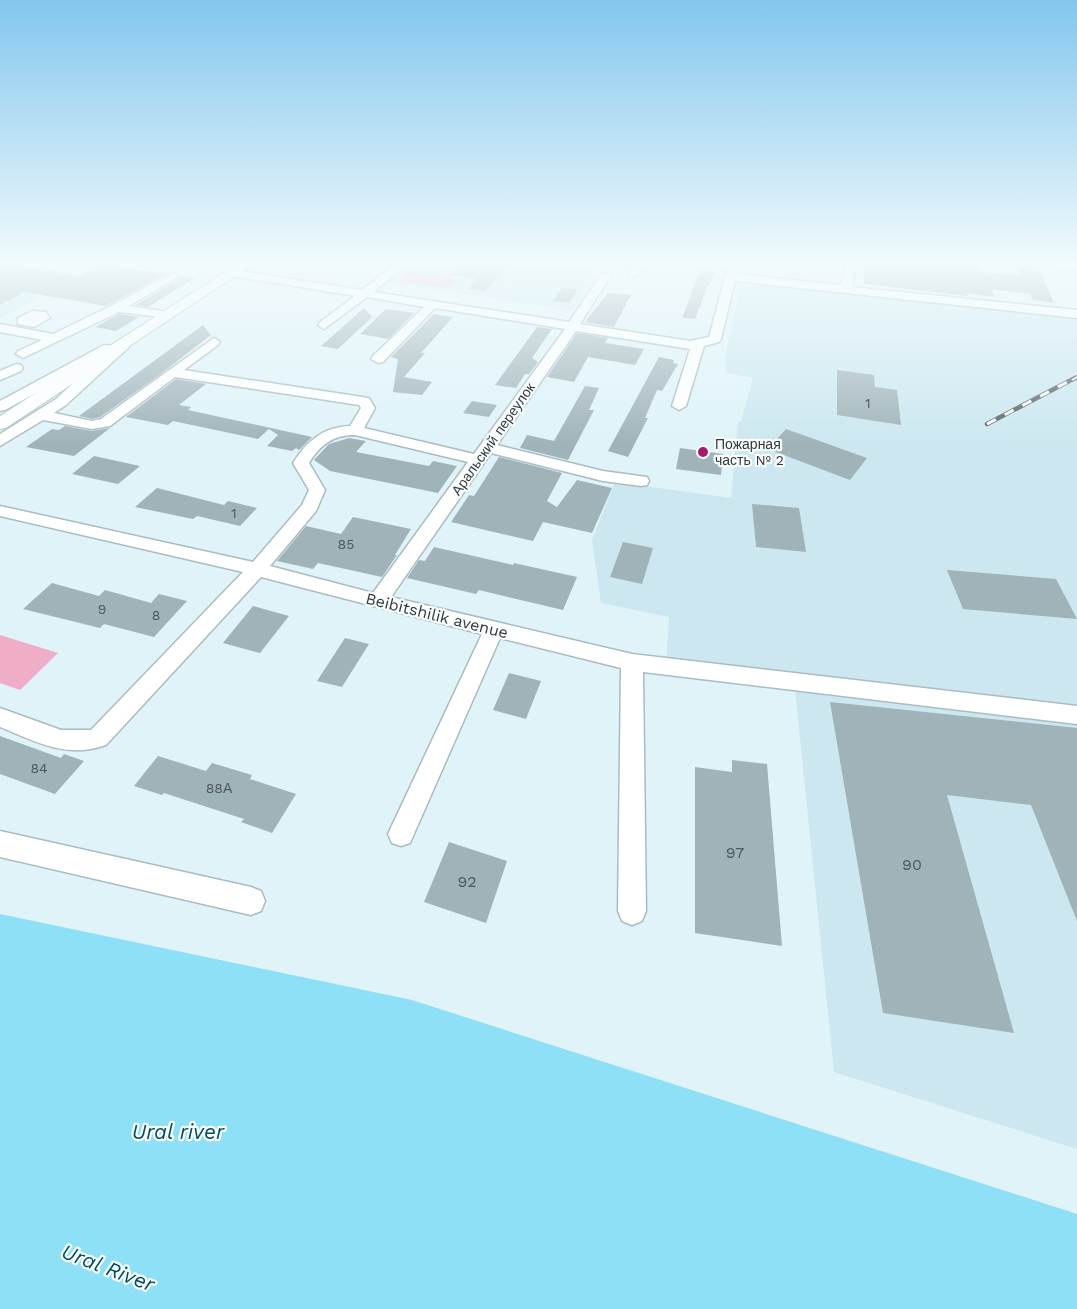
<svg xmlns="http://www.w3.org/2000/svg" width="1077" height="1309" viewBox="0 0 1077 1309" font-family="'Work Sans',sans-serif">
  <rect width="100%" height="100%" fill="#dff3f8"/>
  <!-- built -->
  <path fill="#cce7f0" d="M414 262H531L591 269 590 286 572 310 388 283Z
    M0 279 53 289 0 319Z
    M741 281 1077 317V1149L834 1072 794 679 666 668 669 617 601 603 592 540 615 482 731 498 738 422 741 421 753 378 726 373 725 358Z"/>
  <!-- green -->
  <path fill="#efadc7" d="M409 271 459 279 448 288 398 281Z
    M0 635 58 653 20 690 0 683Z"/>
  <!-- water -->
  <path fill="#8de0f6" d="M0 914 412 1000 1077 1214V1309H0Z"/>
  <!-- building -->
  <path fill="#a0b3b8" d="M0 262H15L22 267 80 277 104 264 166 274 106 306 24 292 0 305Z
    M463 262H511L485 291 467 289 477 279 449 275Z
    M864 262H963L980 264 982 272 1022 276 1018 267 1039 269 1054 303 1033 300 1030 294 992 289 994 297 967 293 968 296 864 284Z
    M700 270 715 272 710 285H708L695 319 682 318Z
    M178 276 195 278 148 307 136 305 177 280Z
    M562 288 578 290 569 303 553 301Z
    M608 293 631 295 614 327 585 322Z
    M364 308 372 317 338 349 321 346Z
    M386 309 414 313 388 339 360 334Z
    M119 314 139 317 116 331 95 327Z
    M434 314 453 317 421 353H425L404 377 432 382 422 395 393 392 398 359 391 357Z
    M203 325 211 335 158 376 100 417 92 419 79 416Z
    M537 327 552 329 532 358 538 362 529 374H525L516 388 495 385Z
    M577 333 608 338 605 343 644 349 635 365 588 357 574 382 547 377Z
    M659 357 674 360 673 363 678 364 662 391 657 390 645 418H648L628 457 608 451Z
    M837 370 874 375 875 387 897 390 901 425 837 415Z
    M176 379 206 384 179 405 191 407 188 410 312 437 299 450 296 448 292 451 267 446 278 435 269 429 258 439 173 421 168 425 126 417Z
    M585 386 599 388 589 410H594L568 460 520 448 527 435 554 441Z
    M472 401 497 405 489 417 463 413Z
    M65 426 92 431 110 428 74 456 26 447 52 429 59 430Z
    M786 429 867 458 850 480 768 449Z
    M349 438 366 441 356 452 429 466 433 461 457 466 438 493 330 471 314 460 329 444Z
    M680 448 723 454 721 475 676 469Z
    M94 456 140 466 118 484 72 474Z
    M499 457 562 473 547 501 557 507 577 480 612 488 592 533 543 522 533 541 451 522 469 495 474 496Z
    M157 488 224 505 228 501 257 508 240 526 197 516 193 519 135 507Z
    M752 504 799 508 806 552 756 547Z
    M353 517 411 529 395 555H397L382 577 318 563 313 569 277 561 306 526 341 534Z
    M623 542 653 548 642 584 610 577Z
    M434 547 513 565 514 563 577 577 563 610 479 590 476 594 407 578 419 560 425 561Z
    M947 570 1056 579 1077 619 963 609Z
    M52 583 99 596 105 590 151 603 159 594 187 601 154 637 104 624 100 628 23 609Z
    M253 606 289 616 260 653 223 643Z
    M345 638 369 644 342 687 317 681Z
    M509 673 541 681 526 719 493 710Z
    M830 702 1077 728V921L1031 805 947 795 1014 1033 883 1013Z
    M0 736 61 758 64 754 84 761 55 794 0 774Z
    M158 756 206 771 212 763 252 775 250 779 296 794 272 833 241 822 244 819 164 793 162 795 134 786Z
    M732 760 767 764 782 946 695 933V767L732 772Z
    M449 842 507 861 486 923 424 902Z"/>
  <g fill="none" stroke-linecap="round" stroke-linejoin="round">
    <defs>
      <path id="minor" d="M17 262H39L78 268 91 262H104L80 275 22 265Z
        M399 262H410L374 292 569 322 602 273H610L611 275 580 324 690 341 709 337 725 277 732 262H742L737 274 841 285 846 262H856L852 287 1077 310V318L735 281 721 339 719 342 704 346 686 406 679 410 672 406 690 349 576 331 497 445 603 471 647 477 649 481 647 485 641 486 603 481 491 453 391 597 632 654 1077 706V724L643 672 646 911 642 921 632 925 622 921 618 911 621 668 500 638 410 843 401 846 392 843 388 834 482 634 261 577 106 745C66 759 37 742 0 727V708L61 730H91L243 572 0 516V506L253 562 302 505 309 490 293 463C307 441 323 427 350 426L361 408 359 405 175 377 110 426 92 429 43 420 0 446V434L56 399 102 357 5 410 0 411V401L104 345 114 346 119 341H129L130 344 129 347 66 405 54 413 92 421 101 419 214 338 220 342 218 345 184 370 369 398 375 408 364 428 474 454 565 329 435 308 383 362 378 363 371 359 373 356 424 307 367 297 324 329 318 325 320 322 355 296 233 276 228 273 233 270 362 290ZM355 435 468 462 373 593 270 566 316 511 325 490 309 463C320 445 333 435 355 435Z
        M637 262H647L637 276H629L628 274Z
        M1022 262 1077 263V269L1027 265Z
        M172 273 176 274V278L129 306 169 312V318L119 312 23 358 16 354 18 351 42 340 0 332V324L53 334 113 305Z
        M32 311 46 312 50 318 34 327 18 324V318Z
        M16 364 21 365 23 368 21 371 0 380V371Z
        M0 831 251 887 261 891 265 901 261 911 251 915 0 857Z"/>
      <path id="major" d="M241 262H256L6 428 0 429V416Z"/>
    </defs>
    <!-- minor casing -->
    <use href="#minor" stroke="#a9bcc1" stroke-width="3"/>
    <!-- major casing -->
    <use href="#major" stroke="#a9bcc1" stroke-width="2"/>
    <!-- minor -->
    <use href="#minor" fill="#fff" fill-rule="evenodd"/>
    <!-- major -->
    <use href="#major" fill="#fff" fill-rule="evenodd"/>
    <defs>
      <path id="rail-far1" d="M1072 380 1077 377"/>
      <path id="rail" d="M987 424 1075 378"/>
    </defs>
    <!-- rail-far1 casing -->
    <use href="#rail-far1" stroke="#5c6669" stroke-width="4"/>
    <!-- rail casing -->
    <use href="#rail" stroke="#5c6669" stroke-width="4.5"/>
    <!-- rail-far1 -->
    <use href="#rail-far1" stroke="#f9fdfe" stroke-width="2" stroke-dasharray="8" stroke-linecap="butt"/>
    <!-- rail -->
    <use href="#rail" stroke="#f9fdfe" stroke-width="3" stroke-dasharray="10" stroke-linecap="butt"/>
  </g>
  <!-- sky -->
  <linearGradient id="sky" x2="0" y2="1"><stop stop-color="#83c6ee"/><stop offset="0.59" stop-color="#f1fafc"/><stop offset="1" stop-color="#f1fafc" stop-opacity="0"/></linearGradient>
  <rect width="1077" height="445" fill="url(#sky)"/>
  <!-- markers -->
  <circle fill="#a31a65" stroke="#f9fdfe" stroke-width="2" cx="703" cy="452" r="6"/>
  <g text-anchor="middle" stroke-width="4.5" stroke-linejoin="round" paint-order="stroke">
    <!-- number labels -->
    <g font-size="14" fill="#4e585b">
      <text x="868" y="408">1</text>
      <text x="234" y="518">1</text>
      <text x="346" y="549">85</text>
      <text x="102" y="614">9</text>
      <text x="156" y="620">8</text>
      <text x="39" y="773">84</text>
      <text x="219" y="793">88А</text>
    </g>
    <!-- far-street labels -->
    <g font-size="14" fill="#333a3c" stroke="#f9fdfe">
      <text transform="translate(493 439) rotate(-55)" y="5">Аральский переулок</text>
    </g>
    <!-- far-poi labels -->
    <g font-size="14" fill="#333a3c" stroke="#f9fdfe" text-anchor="start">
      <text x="715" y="449">Пожарная<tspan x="715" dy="16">часть № 2</tspan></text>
    </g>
    <!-- street labels -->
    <g font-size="16" fill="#333a3c" stroke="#f9fdfe">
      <text transform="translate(437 615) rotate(14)" y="6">Beibitshilik avenue</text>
    </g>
    <!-- near-number labels -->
    <g font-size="16" fill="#4e585b">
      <text x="735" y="858">97</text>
      <text x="912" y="870">90</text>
      <text x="467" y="887">92</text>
    </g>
    <!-- near-water labels -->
    <g font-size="21" font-style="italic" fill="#004d5c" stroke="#f9fdfe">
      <text x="178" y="1139">Ural river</text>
      <text transform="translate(108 1268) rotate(21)" y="7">Ural River</text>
    </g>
  </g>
</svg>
